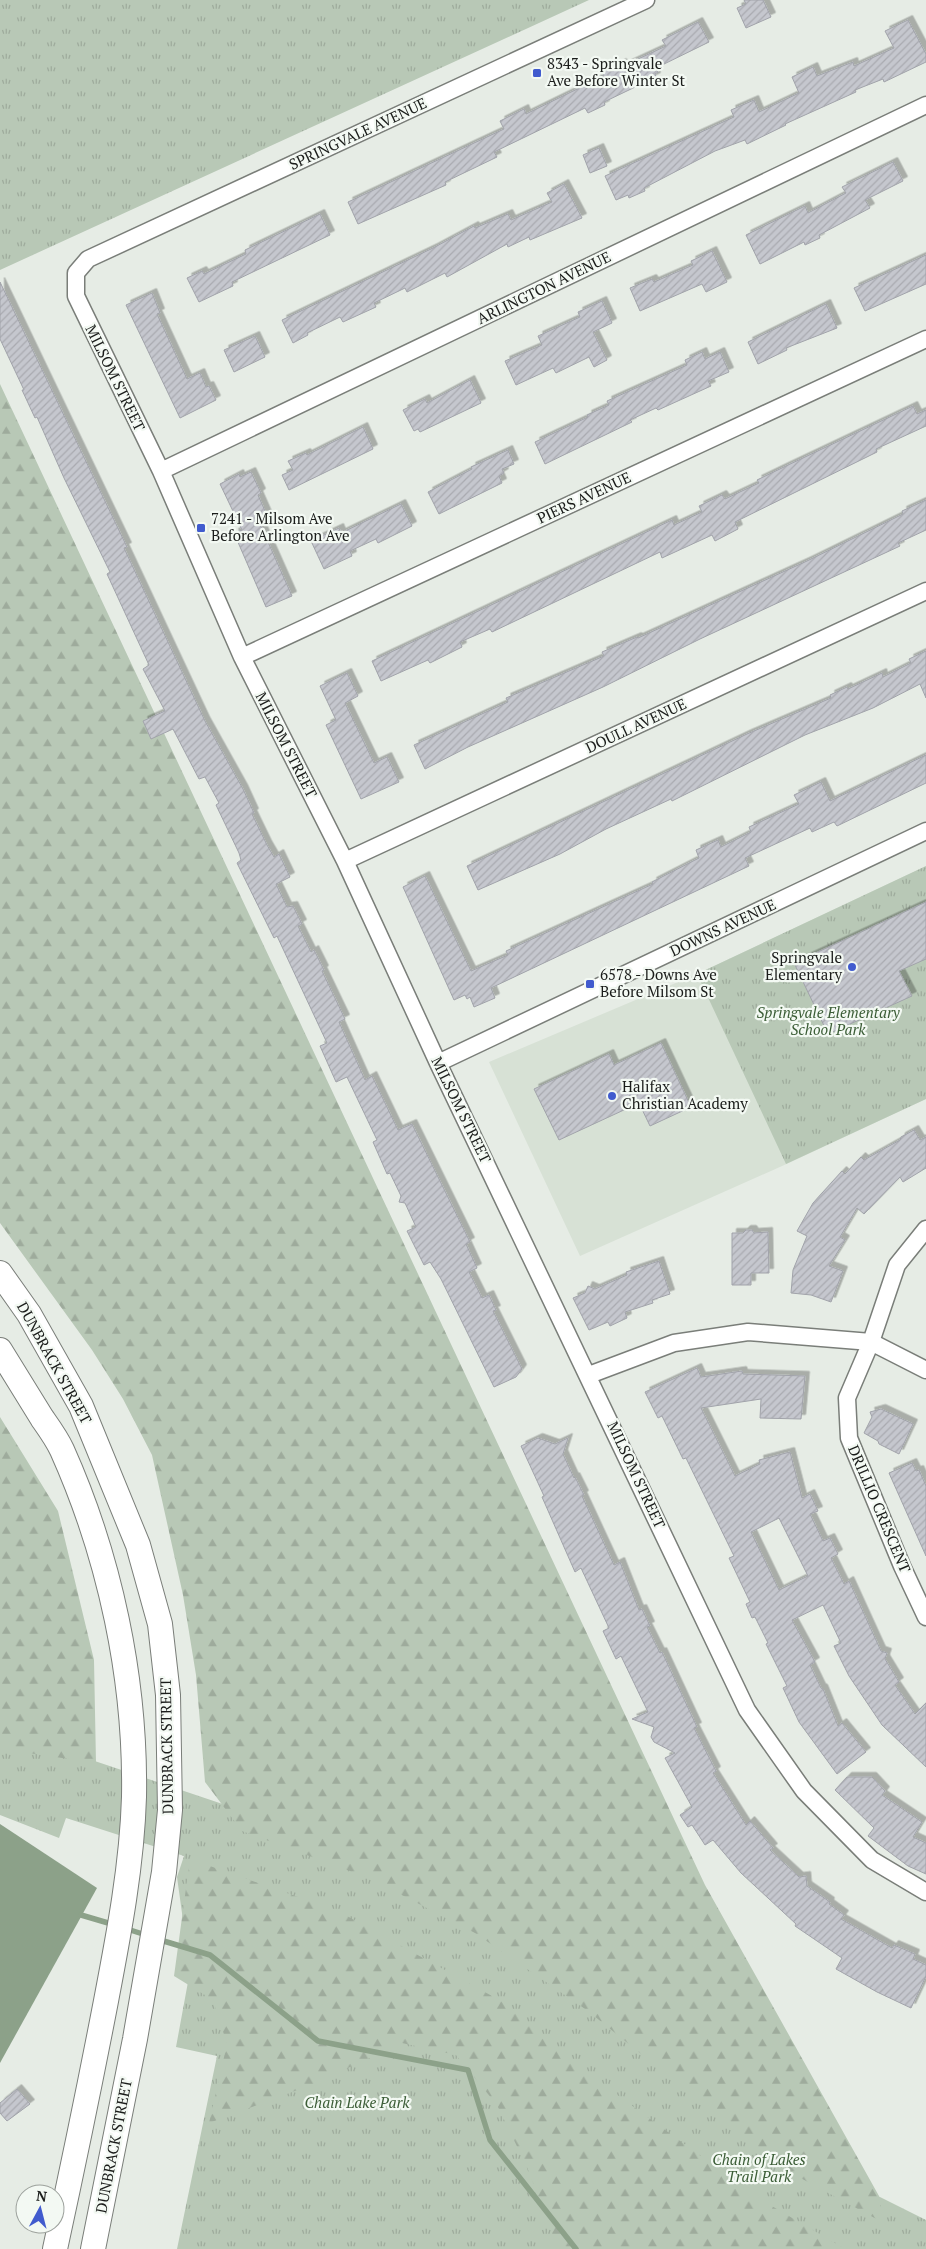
<svg xmlns="http://www.w3.org/2000/svg" width="926" height="2249" viewBox="0 0 926 2249" font-family="'PT Serif',serif">
  <defs>
    <pattern id="grass-tufts" width="24" height="20" patternUnits="userSpaceOnUse" patternTransform="scale(1.25)"><rect width="24" height="20" fill="#b8c8b6"/><path d="M3 7l-1-3M5 7V3M7 7l1-3M15 17l-1-3M17 17v-4M19 17l1-3" fill="none" stroke="#9eab9c"/></pattern>
    <pattern id="forest-firs" width="22" height="20" patternUnits="userSpaceOnUse" patternTransform="scale(1.25)"><rect width="22" height="20" fill="#b8c8b6"/><path d="M5 1l3.5 6h-7zM16 11l3.5 6h-7z" fill="#9eab9c"/></pattern>
    <pattern id="building-hatch" width="6" height="6" patternUnits="userSpaceOnUse" patternTransform="scale(1.25)"><rect width="6" height="6" fill="#c5c7ce"/><path d="M-1 1l2-2M0 6l6-6M5 7l2-2" fill="none" stroke="#a9aab0"/></pattern>
    <filter id="shadow"><feDropShadow dx="4.5" dy="-4.5" stdDeviation="0" flood-color="#0004"/></filter>
  </defs>
  <rect width="100%" height="100%" fill="#e6ece5"/>
  <!-- built -->
  <path fill="#d7e1d5" d="M926 866V1099L791 1162 580 1256 489 1062 697 974Z"/>
  <!-- grass -->
  <path fill="url(#grass-tufts)" d="M0 0H589L0 270Z
    M926 866V1099L786 1164 697 974Z
    M0 1725 53 1747 348 1846 856 2185 926 2220V2249H177L217 2056 176 2047 190 1971 177 1877 184 1856 66 1818 59 1838 0 1815Z"/>
  <!-- forest -->
  <path fill="url(#forest-firs)" d="M0 384 705 1885 879 2196 882 2222 795 2175 693 2096 588 2011 475 1933 369 1878 242 1831 205 1782 196 1675 183 1595 152 1455 123 1399 92 1350 0 1223Z
    M0 1417 58 1511 94 1660 96 1763 15 1751 0 1743Z
    M190 1859 338 1911 501 2001 616 2094 758 2198 845 2249H558L527 2167 497 2105 456 2055 402 2043 311 2085 209 2123 227 2044 213 2000 174 1976Z"/>
  <!-- water -->
  <path fill="#8ca189" d="M0 1824 97 1888 0 2063Z"/>
  <g fill="none" stroke-linecap="round" stroke-linejoin="round">
    <!-- stream -->
    <path stroke="#8ca189" stroke-width="5.5" d="M81 1915 115 1925
      M124 1928 149 1936
      M157 1939 210 1955 318 2041 468 2070 490 2140 576 2249"/>
  </g>
  <!-- building -->
  <path fill="url(#building-hatch)" stroke="#a1a3aa" fill-rule="evenodd" filter="url(#shadow)" d="M744 0H763L771 17 746 28 737 8 746 4Z
    M908 20 926 54V62L884 82 883 79 855 90 856 92 785 124 786 125 747 144 745 140 715 151 644 188 645 191 629 198 628 195 616 200 605 176 734 117 731 110 754 100 759 112 799 93 792 77 813 67 817 76 853 62 854 66 894 48 885 31Z
    M698 22 709 42 656 68 658 72 655 74 656 77 604 102 605 105 588 113 585 108 494 152 497 157 445 182 446 185 358 224 348 202 504 129 500 121 524 109 526 114 604 76 602 72 622 63 623 66 666 46 662 40Z
    M599 148 607 166 590 173 583 155Z
    M893 162 903 181 865 200 870 208 819 235 820 238 805 245 804 242 760 264 746 235 805 206 808 213 846 193 842 187Z
    M564 184 582 218 530 240 529 237 508 247 507 244 447 277 445 273 407 292 405 288 374 303 376 307 343 322 340 317 307 333 308 335 293 343 282 320 433 248 474 226 475 228 508 214 511 220 552 202 547 193Z
    M320 214 330 235 232 282 233 286 199 302 187 278 202 271 204 274 246 254 245 250Z
    M712 251 727 282 706 292 702 284 640 311 630 288 652 279 654 282 693 265 691 261Z
    M926 255V284L865 311 854 288Z
    M0 282 127 547 124 548 205 721 243 789 254 813 252 814 267 845 274 857 279 854 290 877 276 884 287 907 293 906 302 924 298 926 311 952 314 950 324 970 322 971 345 1019 339 1022 365 1080 372 1076 398 1130 412 1124 470 1242 466 1244 477 1268 469 1272 482 1298 489 1295 496 1310 493 1311 522 1369 516 1377 494 1387 441 1279 430 1262 424 1265 407 1231 416 1227 405 1203 399 1202 401 1196 390 1173 387 1174 373 1142 377 1140 347 1077 336 1082 320 1046 327 1043 277 936 274 938 237 863 241 860 239 853 216 805 219 803 205 777 199 779 173 729 151 739 143 721 165 711 143 669 149 665 107 574 110 572 64 478 37 417 35 418 22 390H24L0 339Z
    M152 293 160 313 157 314 187 379 200 373 206 387 209 386 216 400 180 418 126 305Z
    M602 301 612 323 593 332 607 360 594 367 589 357 556 373 553 368 516 385 505 361 542 345 538 336 580 317 578 312Z
    M826 304 837 328 786 348 787 350 758 364 748 342Z
    M255 336 265 357 234 372 224 350Z
    M702 352 705 359 720 352 729 372 708 381 711 386 658 410 656 408 630 420 632 422 545 464 535 442 588 417 587 415 609 405 607 401 687 365 685 360Z
    M470 380 481 403 420 432 418 429 414 431 403 410 425 399 427 403Z
    M913 406 917 414 926 410V426L876 449 877 452 735 522 738 529 715 541 712 535 662 558 660 552 492 632 490 629 460 642 462 647 430 663 428 660 381 681 372 661 672 520 674 525 702 512 699 506 722 495 725 499 759 483 757 480 786 466Z
    M363 427 373 449 289 490 282 475 293 470 288 461 306 453 307 455Z
    M508 450 514 464 502 469 504 473 499 476 502 483 439 514 428 492 472 469 471 467Z
    M251 472 261 493 258 495 269 520 260 524 292 596 266 607 234 533 242 530 220 484 239 474 240 477Z
    M926 500V530L898 543 900 546 700 639 603 687 468 747 425 769 414 745 508 702 506 698 604 656 602 652 637 637 638 638 807 561 903 514 902 511Z
    M401 504 412 526 378 543 376 539 350 551 352 556 324 569 311 541 339 528 341 533Z
    M926 651V698L920 684 873 708 805 735 672 801 671 799 606 829 560 854 478 890 467 866 747 734 831 698 830 695 847 687 848 689 882 673 883 677 911 663 909 659Z
    M347 673 358 696 345 703 374 763 387 757 399 782 361 799 326 725 336 720 320 686Z
    M926 755V783L837 826 834 822 812 832 810 828 745 858 749 866 493 987 491 988 495 998 474 1007 470 997 467 999 465 995 454 1000 403 887 425 876 471 971 508 955 506 951 653 884 652 882 699 858 696 850 718 840 721 847 751 832 749 827 799 804 794 795 821 782 830 801Z
    M926 902V959L899 971 912 996 828 1034 794 963Z
    M661 1043 691 1107 650 1126 639 1103 559 1140 534 1089 609 1054 614 1065Z
    M914 1130 920 1140 926 1137V1168L903 1182 900 1177 864 1214 857 1208 840 1237 845 1240 829 1266 843 1271 831 1302 811 1295 791 1293 793 1270 807 1236 797 1231 813 1203 842 1171 845 1174 861 1157 864 1160 900 1140 901 1137Z
    M746 1230H752L754 1233 768 1232 769 1273H751V1285H732V1233H743Z
    M659 1261 670 1294 652 1300 653 1303 625 1312 627 1318 610 1326 608 1322 589 1330 573 1298 585 1293 588 1286 595 1289 627 1275 626 1272Z
    M697 1368 701 1377 742 1371 743 1374 805 1376 801 1419 760 1418 761 1399 701 1408 735 1476 760 1464 759 1460 790 1452 802 1498 810 1494 818 1511 810 1514 823 1541 830 1538 838 1554 831 1558 844 1584 849 1581 881 1651 887 1653 885 1659 899 1682 895 1685 915 1714 926 1703V1767L882 1725 849 1676 834 1646 841 1643 823 1605 792 1620 815 1662 810 1665 821 1688 823 1689 838 1726 842 1723 866 1752 837 1774 799 1722 783 1688 787 1686 766 1644 768 1643 755 1617 752 1618 746 1604 750 1602 729 1558 734 1556 686 1458 683 1459 662 1416 658 1418 645 1392ZM779 1518 808 1576 779 1590 751 1532Z
    M881 1409 913 1424 899 1454 879 1444 878 1441 864 1433 872 1417 870 1412Z
    M538 1438 555 1444 568 1438 563 1454 574 1478 575 1477 584 1495 582 1496 614 1565 620 1562 639 1610 642 1609 650 1626 647 1627 660 1653 662 1652 697 1727 694 1728 716 1771 713 1773 746 1825 750 1821 773 1848 770 1850 799 1877 806 1876 807 1886 830 1902 829 1904 844 1915 841 1919 892 1948 894 1945 915 1954 913 1959 926 1965V1976L911 2008 877 1992 836 1969 842 1958 795 1926 796 1924 741 1873 713 1840 705 1845 692 1825 688 1827 680 1815 692 1807 665 1758 675 1753 654 1742 651 1737 654 1727 632 1719 648 1712 621 1656 616 1659 603 1631 609 1628 581 1568 575 1572 542 1497 544 1496 521 1446Z
    M912 1463 916 1471 919 1470 926 1486V1556L889 1473Z
    M847 1777H872L885 1791 882 1795 922 1822 913 1837 926 1843V1874L908 1866 868 1836 874 1828 835 1790Z
    M17 2089 30 2104 7 2121 0 2113V2103Z"/>
  <g fill="none" stroke-linecap="round" stroke-linejoin="round">
    <defs>
      <path id="minor" d="M646 0 88 259 76 273V296L161 471 242 657 345 861 438 1063 747 1710 804 1791 872 1860 926 1892
        M161 471 926 105
        M242 657 926 339
        M345 861 926 591
        M438 1063 926 831
        M926 1229 897 1265 871 1342 847 1398 849 1438 902 1566 926 1617
        M589 1375 674 1343 748 1332 871 1342 926 1370"/>
      <path id="secondary" d="M0 1273 29 1314 81 1406 138 1545 160 1624 168 1695 170 1810 164 1872 135 2039 93 2249
        M0 1350C14 1373 28 1395 42 1418 49 1428 57 1439 62 1450 110 1557 136 1679 134 1797 132 1865 119 1933 106 2001 90 2084 73 2166 55 2249"/>
    </defs>
    <!-- minor casing -->
    <use href="#minor" stroke="#7a7e79" stroke-width="19"/>
    <!-- secondary casing -->
    <use href="#secondary" stroke="#7a7e79" stroke-width="26"/>
    <!-- minor -->
    <use href="#minor" stroke="#fff" stroke-width="16"/>
    <!-- secondary -->
    <use href="#secondary" stroke="#fff" stroke-width="24"/>
  </g>
  <!-- markers -->
  <g fill="#415bce" stroke="#f3f9f3" stroke-width="2">
    <rect x="532" y="68" width="10" height="10" rx="2.5"/>
    <rect x="196" y="523" width="10" height="10" rx="2.5"/>
    <circle cx="852" cy="967" r="5"/>
    <rect x="585" y="979" width="10" height="10" rx="2.5"/>
    <circle cx="612" cy="1096" r="5"/>
  </g>
  <g text-anchor="middle" stroke-width="4.5" stroke-linejoin="round" paint-order="stroke">
    <!-- poi labels -->
    <g font-size="15" fill="#1a1c1a" stroke="#f3f9f3" text-anchor="start">
      <text x="547" y="69">8343 - Springvale<tspan x="547" dy="17">Ave Before Winter St</tspan></text>
      <text x="211" y="524">7241 - Milsom Ave<tspan x="211" dy="17">Before Arlington Ave</tspan></text>
      <text x="842" y="963" text-anchor="end">Springvale<tspan x="842" dy="17">Elementary</tspan></text>
      <text x="600" y="980">6578 - Downs Ave<tspan x="600" dy="17">Before Milsom St</tspan></text>
      <text x="622" y="1092">Halifax<tspan x="622" dy="17">Christian Academy</tspan></text>
    </g>
    <!-- street labels -->
    <g font-size="15" fill="#1a1c1a" stroke="#f3f9f3">
      <text transform="translate(358 134) rotate(-25)" y="5">SPRINGVALE AVENUE</text>
      <text transform="translate(544 288) rotate(-26)" y="5">ARLINGTON AVENUE</text>
      <text transform="translate(115 378) rotate(64)" y="5">MILSOM STREET</text>
      <text transform="translate(584 498) rotate(-25)" y="5">PIERS AVENUE</text>
      <text transform="translate(636 726) rotate(-25)" y="5">DOULL AVENUE</text>
      <text transform="translate(286 745) rotate(63)" y="5">MILSOM STREET</text>
      <text transform="translate(723 928) rotate(-25)" y="5">DOWNS AVENUE</text>
      <text transform="translate(461 1110) rotate(64)" y="5">MILSOM STREET</text>
      <text transform="translate(54 1363) rotate(61)" y="5">DUNBRACK STREET</text>
      <text transform="translate(636 1475) rotate(65)" y="5">MILSOM STREET</text>
      <text transform="translate(879 1509) rotate(67)" y="5">DRILLIO CRESCENT</text>
      <text transform="translate(167 1746) rotate(-91)" y="5">DUNBRACK STREET</text>
      <text transform="translate(114 2146) rotate(-79)" y="5">DUNBRACK STREET</text>
    </g>
    <!-- park labels -->
    <g font-size="15" font-style="italic" fill="#3b5d36" stroke="#f3f9f3">
      <text x="828" y="1018">Springvale Elementary<tspan x="828" dy="17">School Park</tspan></text>
      <text x="357" y="2108">Chain Lake Park</text>
      <text x="759" y="2165">Chain of Lakes<tspan x="759" dy="17">Trail Park</tspan></text>
    </g>
  </g>
  <!-- north arrow -->
  <g transform="translate(40 2209) rotate(7)"><circle r="24" fill="#f3f9f3" stroke="#9ca19c"/>
  <path d="M0-4L9 19L0 12L-9 19Z" fill="#415bce"/>
  <text y="-8" font-size="14" font-weight="bold" text-anchor="middle" fill="#1a1c1a">N</text>
  </g>
</svg>
